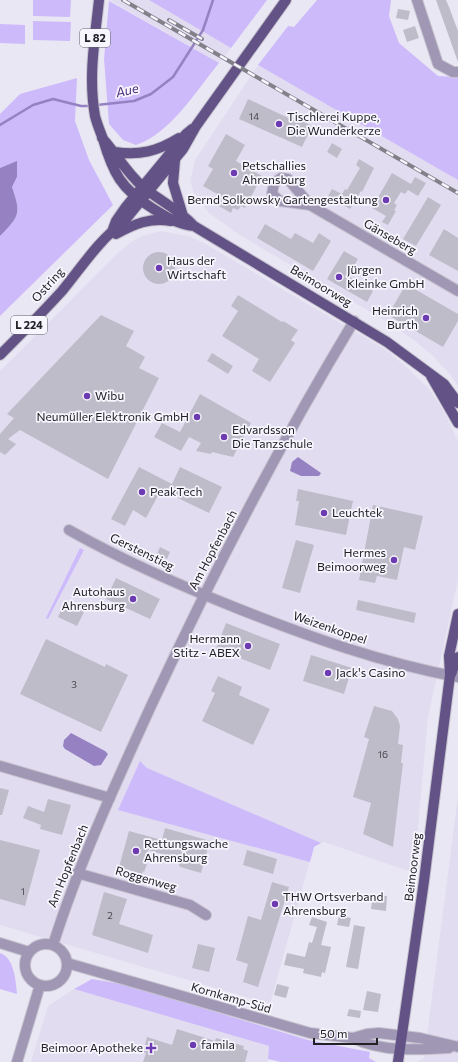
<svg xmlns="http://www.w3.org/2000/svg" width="458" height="1062" viewBox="0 0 458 1062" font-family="Commissioner,sans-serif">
  <rect width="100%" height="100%" fill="#eae7f4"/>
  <!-- built -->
  <path fill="#e2dcf1" d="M109 0H149L231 48 219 63Z
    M258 65 458 180V386L450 374 430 353 411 338 384 320 238 234 209 213 194 193 190 181 195 160Z
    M161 231 188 236 204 243 386 350 409 369 429 389 443 410 458 441V580L428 717 414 873 324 842 314 846 270 1004 0 925V371L120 251 131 242 142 236Z
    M458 796V1062H417L424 1058Z
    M74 989 269 1046 268 1062H31L48 1006Z"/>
  <!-- green -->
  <path fill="#cdbafa" d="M33 0H71L70 17 33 16Z
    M149 0H267L231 48Z
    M317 0H391L389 16 399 43 438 76 458 77V180L258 65 288 26 294 27Z
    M109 1 219 63C196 91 171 133 136 145L123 140 109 124 104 59Z
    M33 21 71 22 70 41 33 40Z
    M0 24 25 25V44L0 43Z
    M77 78 75 121 89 160 113 205 0 316V236C20 216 21 213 12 187L17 177V162L0 168V114L20 94Z
    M80 548 84 550 48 619 46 618Z
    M140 761 147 768 321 843 314 847 310 862 118 810Z
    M0 953C14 957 16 981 17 994L0 989Z
    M92 979 127 985 308 1040 370 1052 369 1058 376 1062H281L268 1059 269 1046 74 989Z"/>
  <!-- water -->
  <path fill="#9682c2" d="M17 161V177L12 187C21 213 20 216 0 236V168Z
    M298 457 321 473 319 476H301L290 471 292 462Z
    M71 733 105 751 108 754 101 765 94 766 65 749 63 746 64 740Z"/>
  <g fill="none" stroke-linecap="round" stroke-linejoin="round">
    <!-- stream -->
    <path stroke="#9682c2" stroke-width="2.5" d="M97 105 134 101 151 94 173 77 203 30 213 0
      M0 125 33 105 53 99 81 106H92"/>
  </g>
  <!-- building -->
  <path fill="#bfbcc9" d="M436 0H446L449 7 458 31V62Z
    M398 9 410 11 408 20 396 18Z
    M415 26 419 38 407 42 403 30Z
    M248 99 297 122 299 119 312 126 302 147 239 119Z
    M226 134 245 145 236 161 262 176 245 208 241 206 238 210 233 208 231 213 217 205 220 200 215 197 217 194 203 186 213 169 208 166Z
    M332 143 342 149 337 158 327 152Z
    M359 159 374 168 362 192 361 191 350 209 328 196 332 189 342 194 345 189 347 190 360 168 356 165Z
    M392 173 411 184 415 177 426 183 418 196 408 190 405 194 401 192 394 203 397 205 394 210 396 211 388 225 382 222 386 216 372 208Z
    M428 197 441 205 416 246 403 239Z
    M265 224 291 239 295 233 313 243 319 233 331 241 313 271 257 238Z
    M444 229 458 238V271L429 255Z
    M344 251 358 259 348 276 373 291 367 302 327 279Z
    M143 268a16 16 0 1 1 32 0a16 16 0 1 1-32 0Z
    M406 284 458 314V321L443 347 388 315Z
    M238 295 282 322 283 321 298 330 291 340 295 343 270 382 252 371 259 359 222 336 238 311 231 306Z
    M101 315 134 331 126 346 145 357 139 368 159 378 108 479 20 430 8 439 16 444 5 455 0 452V434L14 418 7 414Z
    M212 353 233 366 228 374 207 361Z
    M200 394 251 423 233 457 212 452 211 454 196 451 201 443 189 437 181 451 154 437 162 423 180 432Z
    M139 467 172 484 180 467 222 487 209 513 161 490 146 518 133 510 125 526 111 519Z
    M298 489 353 501 346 535 295 525 299 501H296Z
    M373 505 423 516 415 550 404 547 397 580 377 576 375 583 359 580Z
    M296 540 314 545 300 593 282 588Z
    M160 547 170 552 167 559 157 554Z
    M116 578 160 599 150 619 106 599Z
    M358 600 416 613 414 623 356 610Z
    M64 603 84 612 77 626 58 617Z
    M226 623 280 644 270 670 216 649Z
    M46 639 105 667 106 664 128 675 101 732 20 694Z
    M311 655 352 668 344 694 303 681Z
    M218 676 242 687 239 695 270 709 253 745 202 721 215 693 211 691Z
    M374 706 392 711 398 719 400 726 398 744 403 745 401 763H403L393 847 363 834 371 803 353 797 369 739 364 737Z
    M0 788 9 790 2 815H0Z
    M48 799 71 805 62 835 40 829 41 825 23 818 28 806 44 812Z
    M165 828 210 841 201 873 180 867 176 858 148 850 144 864H147L144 872 143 871 142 874 119 867 129 831 162 840Z
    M0 840 40 850 25 906 0 899Z
    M247 850 277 859 273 874 243 865Z
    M272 882 289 887 258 987 243 982 248 964 236 960 248 916 261 920Z
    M104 892 127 899 119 924 153 935 148 953 92 935Z
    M373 895 387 896 386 911 371 909Z
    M339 915 351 918 349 927 337 925Z
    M312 917 327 922 321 945 331 947 325 973 322 972 321 977 303 973 304 969 284 965 287 953 305 957 309 942 312 943 317 927 309 925Z
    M354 925 365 927 358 969 346 967Z
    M198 944 215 948 209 972 192 968Z
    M277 984 289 987 286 998 274 995Z
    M367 991 381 994 378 1012 363 1010Z
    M349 1009 361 1011 360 1018 347 1016Z
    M177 1029 215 1041 216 1038 244 1046 243 1049 248 1051 245 1062H143L146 1053 143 1052 147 1037 172 1045Z"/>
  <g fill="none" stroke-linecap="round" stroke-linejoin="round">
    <defs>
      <path id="minor" d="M417 0 438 64 453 72H458
        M310 205 288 179 281 178 274 183 272 194 280 201 310 205 458 291
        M69 530C124 561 181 586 239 609 310 637 382 663 458 677
        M0 766 110 798
        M77 873 190 905 206 915
        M0 943 29 952
        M25 965a21 21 0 1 1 42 0a21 21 0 1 1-42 0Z
        M53 945C79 863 115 785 151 706 212 575 279 445 354 321
        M67 963 310 1033 353 1038 367 1034 379 1033 420 1038 458 1047
        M353 1038C382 1052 417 1050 449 1048
        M17 1062 40 985"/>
      <path id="major" d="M99 0C95 38 88 77 95 116 97 124 100 131 103 139 113 173 121 189 152 208 165 216 178 225 194 226
        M102 138C116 153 126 172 142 186 158 200 179 209 194 226L387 342 444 384 458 403
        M115 152C139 156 158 151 179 138
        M175 160 173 183 183 216
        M113 229 116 221 125 208 186 134 192 129
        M116 234C134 224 151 217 171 221
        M0 355C21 334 42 313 62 291 77 273 103 235 121 225L183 149 196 126 286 0
        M431 376 458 423
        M451 674 458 657
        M398 1062 424 881 450 675 449 656 458 614"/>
    </defs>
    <!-- minor casing -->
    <use href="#minor" stroke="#c6c3cf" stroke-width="12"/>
    <!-- major casing -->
    <use href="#major" stroke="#c6c3cf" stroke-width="12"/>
    <!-- minor -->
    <use href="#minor" stroke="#9f97b4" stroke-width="10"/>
    <!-- major -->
    <use href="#major" stroke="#625285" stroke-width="10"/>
    <defs>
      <path id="rail" d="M123 0 458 193
        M169 20 202 39"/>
    </defs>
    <!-- rail casing -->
    <use href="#rail" stroke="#828089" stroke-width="4"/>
    <!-- rail -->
    <use href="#rail" stroke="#f7f5fd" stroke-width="2.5" stroke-dasharray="8" stroke-linecap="butt"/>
  </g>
  <!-- markers -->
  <g fill="#6c3bb2" stroke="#f7f5fd" stroke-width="1.5">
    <circle cx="279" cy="124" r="4"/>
    <circle cx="234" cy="173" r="4"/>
    <circle cx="386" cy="200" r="4"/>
    <circle cx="159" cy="268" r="4"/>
    <circle cx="339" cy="277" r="4"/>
    <circle cx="426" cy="318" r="4"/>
    <circle cx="87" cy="396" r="4"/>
    <circle cx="197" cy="417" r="4"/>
    <circle cx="224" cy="437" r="4"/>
    <circle cx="142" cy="492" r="4"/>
    <circle cx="324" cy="513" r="4"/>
    <circle cx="394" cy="560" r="4"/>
    <circle cx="133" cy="599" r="4"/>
    <circle cx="248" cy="646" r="4"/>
    <circle cx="328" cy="673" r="4"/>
    <circle cx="136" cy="851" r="4"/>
    <circle cx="275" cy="904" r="4"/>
    <circle cx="193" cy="1045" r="4"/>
    <path d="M149 1042h4v4h4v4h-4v4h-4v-4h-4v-4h4z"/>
  </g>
  <g text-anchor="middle" stroke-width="3.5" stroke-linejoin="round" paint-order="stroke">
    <!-- number labels -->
    <g font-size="10" fill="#49484f">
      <text x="254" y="120">14</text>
      <text x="74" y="688">3</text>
      <text x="383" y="758">16</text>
      <text x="23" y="895">1</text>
      <text x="110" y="919">2</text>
    </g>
    <!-- shield labels -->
    <g fill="#f7f5fd" stroke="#626166" stroke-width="1">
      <rect x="80" y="29" width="30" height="18" rx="3"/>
      <rect x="11" y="316" width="36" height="18" rx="3"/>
    </g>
    <g font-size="11" font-weight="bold" fill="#222126">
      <text x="95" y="42">L 82</text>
      <text x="29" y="329">L 224</text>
    </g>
    <!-- poi labels -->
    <g font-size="12" fill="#222126" stroke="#f7f5fd" text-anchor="start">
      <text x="287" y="121">Tischlerei Kuppe,<tspan x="287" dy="14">Die Wunderkerze</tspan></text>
      <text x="242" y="170">Petschallies<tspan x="242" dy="14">Ahrensburg</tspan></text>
      <text x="378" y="204" text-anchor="end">Bernd Solkowsky Gartengestaltung</text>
      <text x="167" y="265">Haus der<tspan x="167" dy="14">Wirtschaft</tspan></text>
      <text x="347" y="274">Jürgen<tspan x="347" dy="14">Kleinke GmbH</tspan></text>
      <text x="418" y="315" text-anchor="end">Heinrich<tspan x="418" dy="14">Burth</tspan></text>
      <text x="95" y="400">Wibu</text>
      <text x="189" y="421" text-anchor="end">Neumüller Elektronik GmbH</text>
      <text x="232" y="434">Edvardsson<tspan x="232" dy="14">Die Tanzschule</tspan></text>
      <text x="150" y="496">PeakTech</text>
      <text x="332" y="517">Leuchtek</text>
      <text x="386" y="557" text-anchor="end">Hermes<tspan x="386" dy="14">Beimoorweg</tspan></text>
      <text x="125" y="596" text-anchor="end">Autohaus<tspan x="125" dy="14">Ahrensburg</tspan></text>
      <text x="240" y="643" text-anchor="end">Hermann<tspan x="240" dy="14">Stitz - ABEX</tspan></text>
      <text x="336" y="677">Jack's Casino</text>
      <text x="144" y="848">Rettungswache<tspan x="144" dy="14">Ahrensburg</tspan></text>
      <text x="283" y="901">THW Ortsverband<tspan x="283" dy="14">Ahrensburg</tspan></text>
      <text x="201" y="1049">famila</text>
      <text x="143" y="1052" text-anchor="end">Beimoor Apotheke</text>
    </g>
    <!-- street labels -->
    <g font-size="12" fill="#222126" stroke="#f7f5fd">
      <text transform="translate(390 237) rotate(30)" y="4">Gänseberg</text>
      <text transform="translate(48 285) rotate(-48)" y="4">Ostring</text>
      <text transform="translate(321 286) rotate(31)" y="4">Beimoorweg</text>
      <text transform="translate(213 550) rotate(-62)" y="4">Am Hopfenbach</text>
      <text transform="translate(142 552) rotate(26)" y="4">Gerstenstieg</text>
      <text transform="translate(330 628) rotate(19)" y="4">Weizenkoppel</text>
      <text transform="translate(68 866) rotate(-68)" y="4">Am Hopfenbach</text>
      <text transform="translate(413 867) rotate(-83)" y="4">Beimoorweg</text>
      <text transform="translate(146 879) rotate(16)" y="4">Roggenweg</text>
      <text transform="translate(231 998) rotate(16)" y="4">Kornkamp-Süd</text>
    </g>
    <!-- water labels -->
    <g font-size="13" font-style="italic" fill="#4d307d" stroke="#f7f5fd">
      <text transform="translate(127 90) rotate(-13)" y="5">Aue</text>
    </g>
  </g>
  <!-- scale -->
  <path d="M314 1038v6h63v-6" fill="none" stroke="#222126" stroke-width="2"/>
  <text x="320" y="1038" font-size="12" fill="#222126" stroke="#f7f5fd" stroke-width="3" paint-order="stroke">50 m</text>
</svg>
